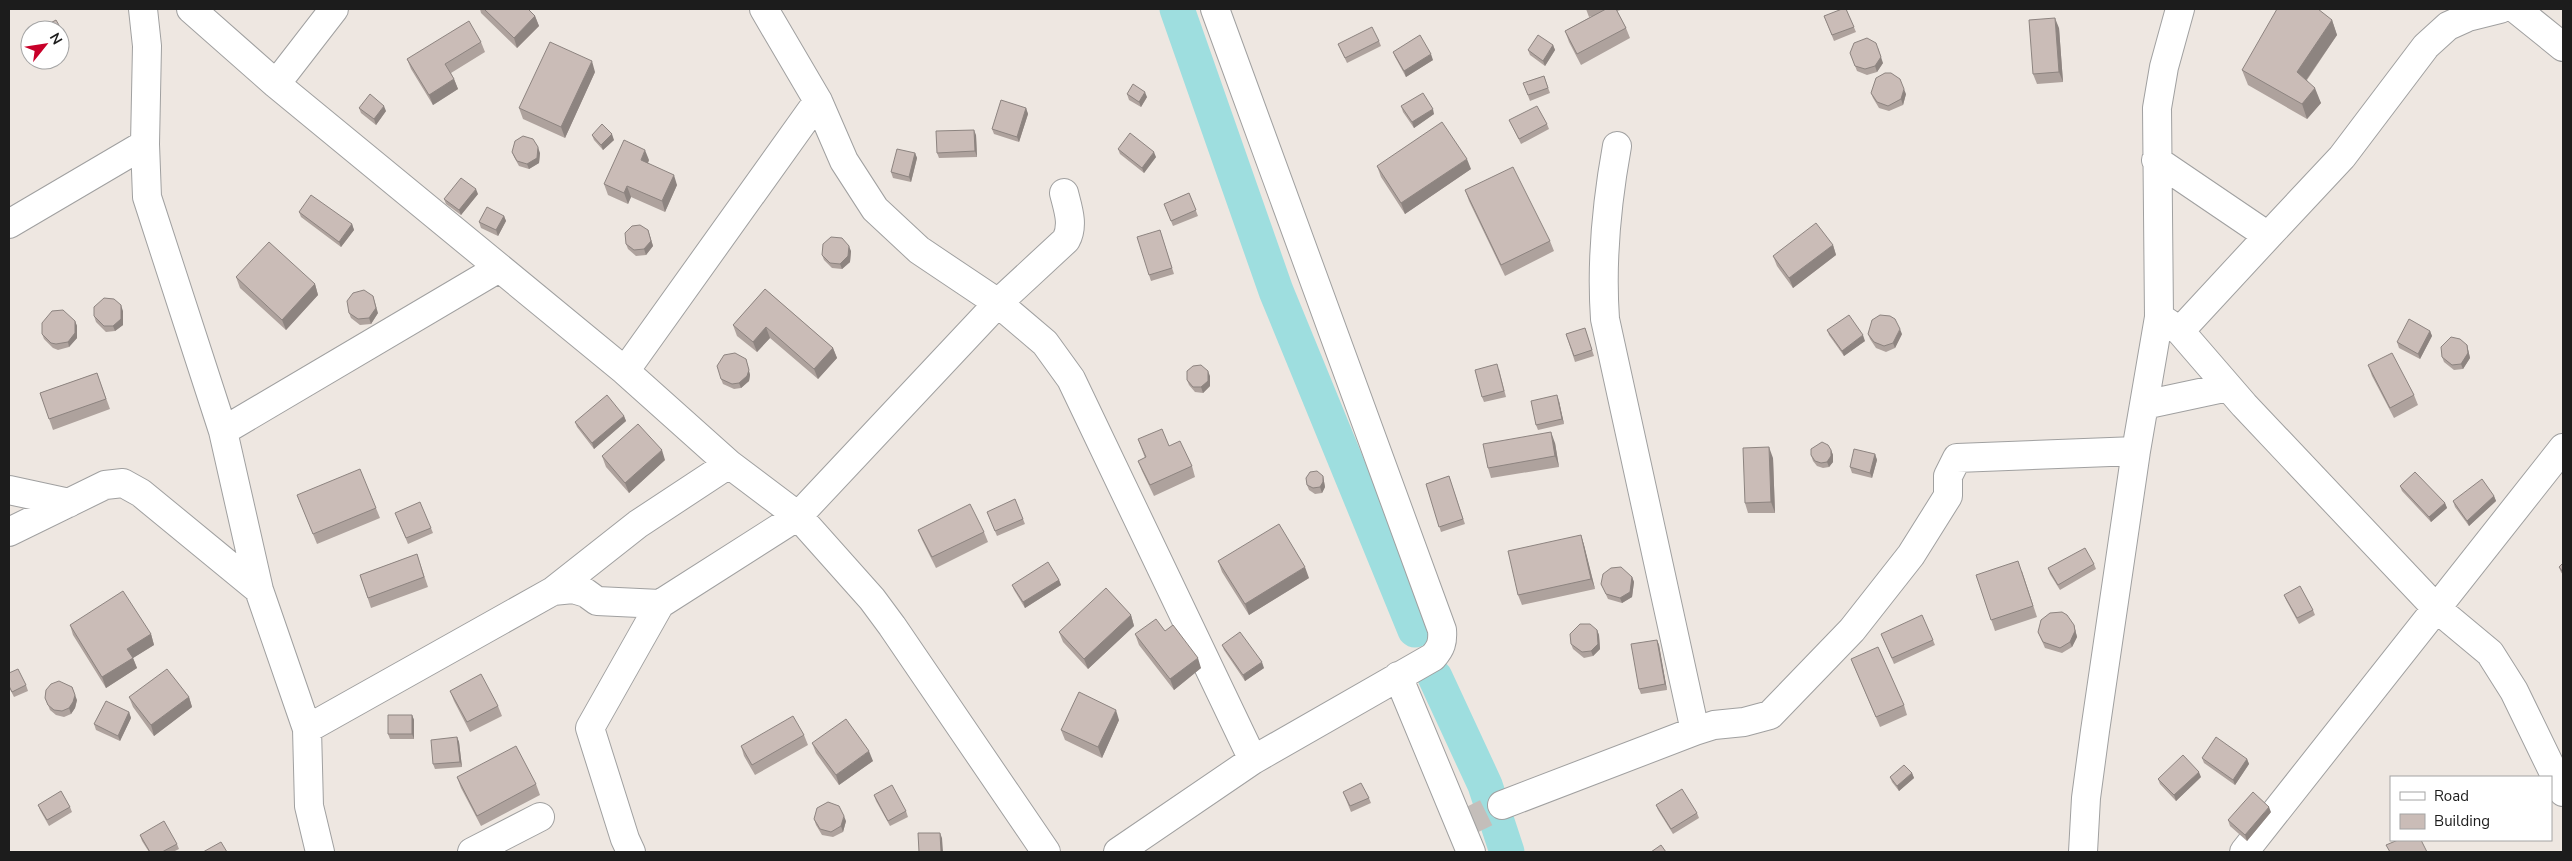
<svg xmlns="http://www.w3.org/2000/svg" width="2572" height="861" viewBox="0 0 2572 861" font-family="'Nunito Sans',sans-serif">
  <rect width="100%" height="100%" fill="#eee7e1"/>
  <g fill="none" stroke-linecap="round" stroke-linejoin="round">
    <!-- canal -->
    <path stroke="#9ededf" stroke-width="35" d="M1177 9 1276 291 1415 630
      M1435 677 1485 785 1507 852"/>
    <!-- street-tunnel -->
    <path stroke="#c4beba" stroke-width="28" stroke-dasharray="28 14" stroke-linecap="butt" d="M1461 825 1502 805"/>
    <defs>
      <path id="street" d="M143 9 147 46 145 144 147 197 223 431 259 590 307 729 309 806 320 852
        M191 9 276 84 625 371 729 464 798 516 872 599 892 626 1046 852
        M764 9 818 101 844 161 875 209 919 250 998 303 1045 343 1071 379 1253 760
        M2516 9 2563 47
        M276 84 334 9
        M1617 146C1607 201 1601 262 1605 319L1695 731
        M2156 160 2268 236 2342 157 2426 46 2448 26 2468 17 2500 9
        M9 224 145 144
        M2159 317 2180 331 2244 405 2436 608 2490 653 2514 691 2563 792
        M2180 331 2268 236
        M625 371 818 101
        M2144 405 2228 387
        M223 431 499 268
        M9 490 69 503
        M9 532 105 485 123 483 141 493 259 590
        M553 591 638 524 729 464
        M1398 676 1471 852
        M307 729 553 591 573 589 586 593 597 601 660 604
        M1502 805 1695 731 1714 725 1744 722 1770 715 1852 630 1911 555 1948 496V476L1957 458 2136 451
        M472 852 540 817
        M631 852 625 839 590 728 660 604 798 516 998 303 1066 240C1074 225 1068 209 1064 193
        M1118 852 1253 760 1433 657C1441 648 1443 642 1442 630L1215 9
        M2083 852 2086 798 2095 731 2136 451 2159 317 2157 108 2164 67 2180 9
        M2244 852 2563 448"/>
    </defs>
    <!-- street casing -->
    <use href="#street" stroke="#a0a0a0" stroke-width="30"/>
    <!-- street -->
    <use href="#street" stroke="#fff" stroke-width="28"/>
  </g>
  <!-- wall -->
  <path fill="#aea29d" d="M480 9H528L535 16 539 26 517 48 481 13Z
    M1586 9H1624L1617 11 1626 28 1630 38 1581 65 1569 42 1565 31 1592 16 1589 17Z
    M1846 9 1856 32 1834 41 1824 16Z
    M2332 20 2337 35 2307 80 2321 103 2307 119 2248 85 2242 70Z
    M2059 28 2063 82 2037 84 2033 74Z
    M60 30 67 39 69 45 60 49Z
    M1379 41 1381 46 1347 63 1338 44Z
    M481 42 485 52 451 73 454 79 458 89 433 105 411 69 407 59Z
    M1553 45 1555 50 1545 66 1530 55 1528 50Z
    M1393 52 1433 60 1406 77 1395 57Z
    M1852 58 1883 63 1877 72 1867 75 1857 71Z
    M595 72 565 138 523 119 519 108Z
    M1544 76 1550 93 1530 101 1523 83Z
    M1871 93 1906 94 1903 105 1889 111 1879 108 1873 98Z
    M1127 94 1147 97 1141 107 1129 100Z
    M1401 106 1434 114 1414 128 1403 112Z
    M359 108 386 111 376 125 361 113Z
    M1026 108 1028 114 1019 142 994 134 992 129Z
    M1509 120 1547 124 1549 129 1521 144Z
    M592 135 614 140 603 150 594 140Z
    M976 135 977 157 939 158 937 153Z
    M1118 149 1156 157 1144 173 1120 154Z
    M512 152 540 153 539 163 529 169 519 166 514 157Z
    M915 153 917 158 911 182 893 178 891 172Z
    M649 160 648 163 677 185 665 212 631 197 628 204 608 195 604 184Z
    M1377 166 1471 169 1405 214 1381 177Z
    M1465 190 1550 241 1554 251 1505 276 1469 201Z
    M1189 193 1198 216 1173 226 1164 204Z
    M478 194 461 215 446 204 444 199Z
    M299 212 352 224 354 230 341 247 301 217Z
    M504 216 506 221 498 236 481 228 479 222Z
    M648 230 653 246 646 255 636 256 628 249 626 244Z
    M1160 230 1174 274 1151 281 1149 275Z
    M1833 245 1836 255 1793 288 1777 266 1773 256Z
    M851 251 850 262 842 269 832 268 824 260 822 255Z
    M236 277 315 284 318 295 286 330 240 288Z
    M765 289 833 348 837 358 818 379 770 338 757 352 737 336 733 325Z
    M123 311V325L115 331 106 332 96 322 94 316Z
    M349 313H378L371 324 360 325 351 318Z
    M75 321 77 326V338L69 347 58 350 53 348 44 339 42 334Z
    M1585 328 1594 356 1575 362 1566 334Z
    M1827 330 1865 341 1844 356 1829 335Z
    M2430 331 2432 336 2420 359 2399 348 2397 342Z
    M1868 334H1902L1895 348 1886 352 1876 348 1870 339Z
    M2467 345 2470 358 2463 369 2454 370 2444 362 2442 357Z
    M746 359 750 375 749 381 741 388 734 389 723 384 721 379Z
    M2368 365 2414 395 2418 405 2394 418 2372 376Z
    M1499 369 1506 397 1484 402 1482 397Z
    M97 373 110 409 53 430 40 393Z
    M1210 376V386L1203 393 1195 392 1189 385 1187 380Z
    M1559 401 1564 424 1538 430 1536 425Z
    M624 416 626 421 594 449 577 427 575 422Z
    M1138 439 1169 446 1192 466 1195 477 1154 496 1142 471 1138 461 1145 458Z
    M1555 443 1559 467 1491 478 1488 468Z
    M1831 450 1833 455V462L1829 467 1823 468 1817 466 1813 461 1811 455Z
    M1875 454 1877 460 1872 478 1852 473 1850 467Z
    M602 456 665 460 629 493 606 467Z
    M1773 458 1775 513H1748L1745 503Z
    M1323 476 1325 487 1322 493 1315 494 1309 490 1307 485Z
    M1449 476 1465 524 1441 532 1426 484Z
    M2400 486 2445 503 2447 508 2431 522 2402 491Z
    M297 495 376 508 380 518 317 544Z
    M2494 496 2496 501 2469 526 2455 507 2453 501Z
    M987 512 1023 519 1025 524 997 536Z
    M397 518 431 528 433 533 408 544Z
    M918 530 984 532 988 542 936 568 922 540Z
    M1581 535 1584 545 1595 589 1522 605 1518 595Z
    M417 554 428 587 371 608 360 575Z
    M1218 561 1309 578 1249 615 1222 572Z
    M2563 563V575L2561 572 2559 567Z
    M2094 564 2096 569 2060 590 2050 574 2048 568Z
    M2022 571 2037 617 1995 631 1976 575Z
    M1632 577 1634 582 1632 597 1622 603 1608 599 1601 584Z
    M1059 580 1061 585 1025 608 1014 590 1012 585Z
    M2284 595 2313 610 2315 615 2299 624 2286 600Z
    M1131 615 1134 626 1088 669 1063 642 1059 632Z
    M70 625 151 634 154 645 133 658 137 668 106 688 73 635Z
    M2074 625 2077 637 2072 647 2062 653 2045 648 2038 632Z
    M1597 630 1599 635 1600 649 1593 656 1584 658 1573 649 1571 644Z
    M1165 631 1201 668 1174 690 1139 645 1135 634Z
    M1881 634 1933 640 1935 645 1894 664Z
    M1657 640 1659 645 1667 690 1641 694 1639 689Z
    M1222 645 1264 668 1245 681 1224 650Z
    M1851 659 1904 705 1907 715 1880 727Z
    M9 673 26 685 28 691 14 697 9 687Z
    M450 691 498 706 502 716 470 732 454 701Z
    M129 697H189L192 707 154 736 133 707Z
    M45 698 77 700 75 708 71 714 64 717 56 715 50 710Z
    M129 712 131 718 120 741 96 730 94 724Z
    M412 715 414 720V739H390L388 734Z
    M1119 720 1102 758 1065 740 1061 730Z
    M804 735 808 745 755 775 744 756 741 746Z
    M457 737 459 742 462 767 435 769 433 764Z
    M812 743 873 761 839 785 816 753Z
    M2202 758 2247 759 2249 764 2235 785 2204 763Z
    M1912 773 1914 778 1899 791 1892 782 1890 777Z
    M457 777 536 784 540 795 481 826 461 788Z
    M2201 777 2176 801 2160 784 2158 779Z
    M1343 792 1369 798 1371 803 1351 812Z
    M874 795 906 811 908 817 890 826 876 801Z
    M38 805 70 807 72 812 49 826 40 810Z
    M1656 805 1697 813 1699 818 1673 834 1658 810Z
    M2271 812 2247 841 2230 826 2228 820Z
    M814 819 846 821 843 832 833 837 822 835 816 825Z
    M140 835 177 844 179 849 173 852H149L142 841Z"/>
  <!-- shaded-wall -->
  <path fill="#8d8480" d="M535 16 539 26 517 48 514 38Z
    M2055 18 2059 28 2063 82 2059 72Z
    M2332 20 2337 35 2302 86 2297 72Z
    M1553 45 1555 50 1545 66 1543 61Z
    M1878 48 1883 63 1877 72 1875 66Z
    M1431 54 1433 60 1406 77 1404 71Z
    M592 61 595 72 565 138 561 127Z
    M454 79 458 89 433 105 429 95Z
    M2315 88 2321 103 2307 119 2302 104Z
    M1904 89 1906 94 1903 105 1901 99Z
    M1145 92 1147 97 1141 107 1139 102Z
    M384 106 386 111 376 125 374 119Z
    M1026 108 1028 114 1019 142 1017 137Z
    M1433 109 1434 114 1414 128 1412 122Z
    M974 130 976 135 977 157 975 151Z
    M612 134 614 140 603 150 601 145Z
    M538 147 540 153 539 163 529 169 527 164Z
    M645 150 649 160 645 170 641 160Z
    M1154 152 1156 157 1144 173 1142 168Z
    M915 153 917 158 911 182 909 177Z
    M1467 159 1471 169 1405 214 1401 203Z
    M674 175 677 185 665 212 662 201Z
    M627 186 631 197 628 204 624 193Z
    M476 189 478 194 461 215 459 210Z
    M504 216 506 221 498 236 496 230Z
    M352 224 354 230 341 247 339 242Z
    M648 230 653 246 646 255 644 249Z
    M1833 245 1836 255 1793 288 1789 278Z
    M849 246 851 251 850 262 842 269 840 264Z
    M315 284 318 295 286 330 282 320Z
    M373 296 378 313 371 324 369 318Z
    M121 305 123 311V325L115 331 113 326Z
    M75 321 77 326V338L69 347 68 342Z
    M766 327 770 338 757 352 753 342Z
    M1900 329 1902 334 1895 348 1893 343Z
    M2430 331 2432 336 2420 359 2418 354Z
    M1863 335 1865 341 1844 356 1842 351Z
    M2467 345 2470 358 2463 369 2461 364Z
    M833 348 837 358 818 379 814 369Z
    M746 359 750 375 749 381 741 388 739 383Z
    M1208 371 1210 376V386L1203 393 1201 387Z
    M1557 395 1559 401 1564 424 1562 419Z
    M624 416 626 421 594 449 592 443Z
    M1551 432 1555 443 1559 467 1555 456Z
    M1769 447 1773 458 1775 513 1771 502Z
    M662 450 665 460 629 493 625 483Z
    M1831 450 1833 455V462L1829 467 1827 462Z
    M1875 454 1877 460 1872 478 1870 473Z
    M1323 476 1325 487 1322 493 1320 487Z
    M2494 496 2496 501 2469 526 2467 521Z
    M2445 503 2447 508 2431 522 2429 517Z
    M1581 535 1584 545 1595 589 1591 579Z
    M1305 567 1309 578 1249 615 1245 604Z
    M1632 577 1634 582 1632 597 1622 603 1620 598Z
    M1059 580 1061 585 1025 608 1023 602Z
    M1131 615 1134 626 1088 669 1084 659Z
    M2074 625 2077 637 2072 647 2070 642Z
    M1597 630 1599 635 1600 649 1593 656 1591 651Z
    M151 634 154 645 133 658 137 668 106 688 102 677 127 649Z
    M1657 640 1659 645 1667 690 1665 684Z
    M1198 658 1201 668 1174 690 1170 679Z
    M1262 662 1264 668 1245 681 1243 675Z
    M72 687 77 700 75 708 71 714 69 708Z
    M189 697 192 707 154 736 151 725Z
    M1116 710 1119 720 1102 758 1098 747Z
    M129 712 131 718 120 741 118 736Z
    M412 715 414 720V739L412 734Z
    M457 737 459 742 462 767 460 762Z
    M869 751 873 761 839 785 836 775Z
    M2247 759 2249 764 2235 785 2233 780Z
    M2199 772 2201 777 2176 801 2174 795Z
    M1912 773 1914 778 1899 791 1897 786Z
    M2269 807 2271 812 2247 841 2245 835Z
    M844 816 846 821 843 832 841 826Z
    M940 833 942 838 943 852H941Z"/>
  <!-- building -->
  <path fill="#cabcb7" stroke="#8d8480" d="M484 9H528L535 16 514 38Z
    M1606 9H1616L1626 28 1577 54 1565 31Z
    M1842 9H1846L1854 27 1832 35 1824 16Z
    M2277 9H2318L2332 20 2297 72 2315 88 2302 104 2242 70Z
    M2055 18 2059 72 2033 74 2029 20Z
    M56 20 67 39 60 43V30H42L41 28Z
    M469 21 481 42 445 64 454 79 429 95 407 59Z
    M1372 27 1379 41 1345 58 1338 44Z
    M1420 35 1431 54 1404 71 1393 52Z
    M1538 35 1553 45 1543 61 1528 50Z
    M1867 38 1876 43 1881 57 1875 66 1865 69 1855 66 1850 53 1854 43Z
    M550 42 592 61 561 127 519 108Z
    M1885 73H1891L1900 79 1904 89 1901 99 1888 106 1877 102 1871 93 1876 78Z
    M1544 76 1548 88 1528 95 1523 83Z
    M1133 84 1145 92 1139 102 1127 94Z
    M1423 93 1433 109 1412 122 1401 106Z
    M370 94 384 106 374 119 359 108Z
    M1001 100 1026 108 1017 137 992 129Z
    M1537 106 1547 124 1519 139 1509 120Z
    M1442 122 1467 159 1401 203 1377 166Z
    M602 124 612 134 601 145 592 135Z
    M974 130 975 151 937 153 936 131Z
    M1130 133 1154 152 1142 168 1118 149Z
    M523 136 533 139 538 147 537 158 527 164 517 161 512 152 515 141Z
    M624 140 645 150 641 160 674 175 662 201 627 186 624 193 604 184Z
    M897 149 915 153 909 177 891 172Z
    M1513 167 1550 241 1501 265 1465 190Z
    M461 178 476 189 459 210 444 199Z
    M1189 193 1196 210 1171 221 1164 204Z
    M311 195 352 224 339 242 299 212Z
    M487 207 504 216 496 230 479 222Z
    M1816 223 1833 245 1789 278 1773 256Z
    M640 225 648 230 651 241 644 249 634 250 626 244 625 233 632 226Z
    M1160 230 1172 268 1149 275 1137 237Z
    M831 237 842 238 849 246 848 256 840 264 830 263 822 255 823 244Z
    M269 242 315 284 282 320 236 277Z
    M765 289 833 348 814 369 766 327 753 342 733 325Z
    M364 290 373 296 376 308 369 318 358 319 349 313 347 301 353 293Z
    M104 298 114 299 121 305V319L113 326H104L94 316V307Z
    M63 310 75 321V333L68 342 56 344 51 343 42 334V323L52 311Z
    M1849 315 1863 335 1842 351 1827 330Z
    M1880 315 1890 316 1895 319 1900 329 1893 343 1884 346 1874 342 1868 334 1872 320Z
    M2409 319 2430 331 2418 354 2397 342Z
    M1585 328 1592 350 1574 356 1566 334Z
    M2451 337 2460 339 2467 345 2468 353 2461 364 2452 365 2442 357 2441 347Z
    M735 353 746 359 749 370 747 376 739 383 732 384 721 379 717 366 724 355Z
    M2392 353 2414 395 2390 408 2368 365Z
    M1497 364 1504 391 1482 397 1475 370Z
    M1201 365 1208 371V381L1201 387H1193L1187 380V371L1193 366Z
    M97 373 106 399 49 419 40 393Z
    M607 395 624 416 592 443 575 422Z
    M1557 395 1562 419 1536 425 1531 401Z
    M638 424 662 450 625 483 602 456Z
    M1162 429 1169 446 1180 441 1192 466 1150 485 1138 461 1146 457 1138 439Z
    M1551 432 1555 456 1488 468 1483 444Z
    M1822 442 1828 445 1831 450V456L1827 462 1821 463 1815 461 1811 455V449Z
    M1769 447 1771 502 1745 503 1743 448Z
    M1854 449 1875 454 1870 473 1850 467Z
    M360 469 376 508 313 534 297 495Z
    M1317 471 1323 476V482L1320 487 1313 488 1307 485 1306 478 1310 472Z
    M2415 472 2445 503 2429 517 2400 486Z
    M1449 476 1463 519 1439 527 1426 484Z
    M2482 479 2494 496 2467 521 2453 501Z
    M1015 499 1023 519 995 531 987 512Z
    M420 502 431 528 406 538 395 513Z
    M970 504 984 532 932 557 918 530Z
    M1279 524 1305 567 1245 604 1218 561Z
    M1581 535 1591 579 1518 595 1508 551Z
    M2085 548 2094 564 2058 585 2048 568Z
    M417 554 424 577 368 598 360 575Z
    M2018 561 2033 606 1991 620 1976 575Z
    M1048 562 1059 580 1023 602 1012 585Z
    M2563 563V572L2559 567Z
    M1621 567 1632 577 1630 592 1620 598 1606 594 1601 584 1603 574 1611 568Z
    M2300 586 2313 610 2297 618 2284 595Z
    M1106 588 1131 615 1084 659 1059 632Z
    M123 591 151 634 127 649 133 658 102 677 70 625Z
    M2062 612 2067 615 2074 625 2075 631 2070 642 2060 648 2043 642 2038 632 2041 620 2050 613Z
    M1922 615 1933 640 1892 658 1881 634Z
    M1156 619 1165 631 1173 625 1198 658 1170 679 1135 634Z
    M1580 624H1590L1597 630 1598 644 1591 651 1582 652 1571 644 1570 634Z
    M1240 632 1262 662 1243 675 1222 645Z
    M1657 640 1665 684 1639 689 1631 644Z
    M1878 647 1904 705 1876 717 1851 659Z
    M18 669 26 685 12 692 9 686V673Z
    M167 669 189 697 151 725 129 697Z
    M481 674 498 706 467 722 450 691Z
    M59 681 72 687 75 695 73 702 69 708 62 711 54 710 48 705 45 698 46 690 51 684Z
    M1079 692 1116 710 1098 747 1061 730Z
    M106 701 129 712 118 736 94 724Z
    M388 715H412V734H388Z
    M793 716 804 735 752 765 741 746Z
    M846 719 869 751 836 775 812 743Z
    M457 737 460 762 433 764 431 740Z
    M2216 737 2247 759 2233 780 2202 758Z
    M516 746 536 784 477 816 457 777Z
    M2183 755 2199 772 2174 795 2158 779Z
    M1904 765 1912 773 1897 786 1890 777Z
    M1361 783 1369 798 1350 806 1343 792Z
    M892 785 906 811 888 821 874 795Z
    M1682 789 1697 813 1671 829 1656 805Z
    M61 791 70 807 47 820 38 805Z
    M2253 792 2269 807 2245 835 2228 820Z
    M828 802 839 806 844 816 841 826 831 832 820 829 814 819 817 808Z
    M164 821 177 844 162 852H150L140 835Z
    M918 833H940L941 852H919Z
    M2398 840H2421L2427 852H2390L2386 845Z
    M221 842 227 852H203Z
    M1661 845 1666 852H1651Z"/>
  <!-- border -->
  <rect width="2572" height="861" fill="none" stroke="#1c1c1c" stroke-width="20"/>
  <!-- legend -->
  <rect x="2390" y="776" width="162" height="65" fill="#ffffff" stroke="#a4a4a4"/>
  <rect x="2400" y="792" width="25" height="8" fill="#ffffff" stroke="#a4a4a4"/>
  <text x="2434" y="801" font-size="15" fill="#1c1c1c">Road</text>
  <rect x="2400" y="814" width="25" height="15" fill="#cabcb7" stroke="#a4a4a4"/>
  <text x="2434" y="826" font-size="15" fill="#1c1c1c">Building</text>
  <!-- north arrow -->
  <g transform="translate(45 45) rotate(60)"><circle r="24" fill="#ffffff" stroke="#a4a4a4"/>
  <path d="M0-4L9 19L0 12L-9 19Z" fill="#c80029"/>
  <text y="-8" font-size="14" font-weight="bold" text-anchor="middle" fill="#1c1c1c">N</text>
  </g>
</svg>
